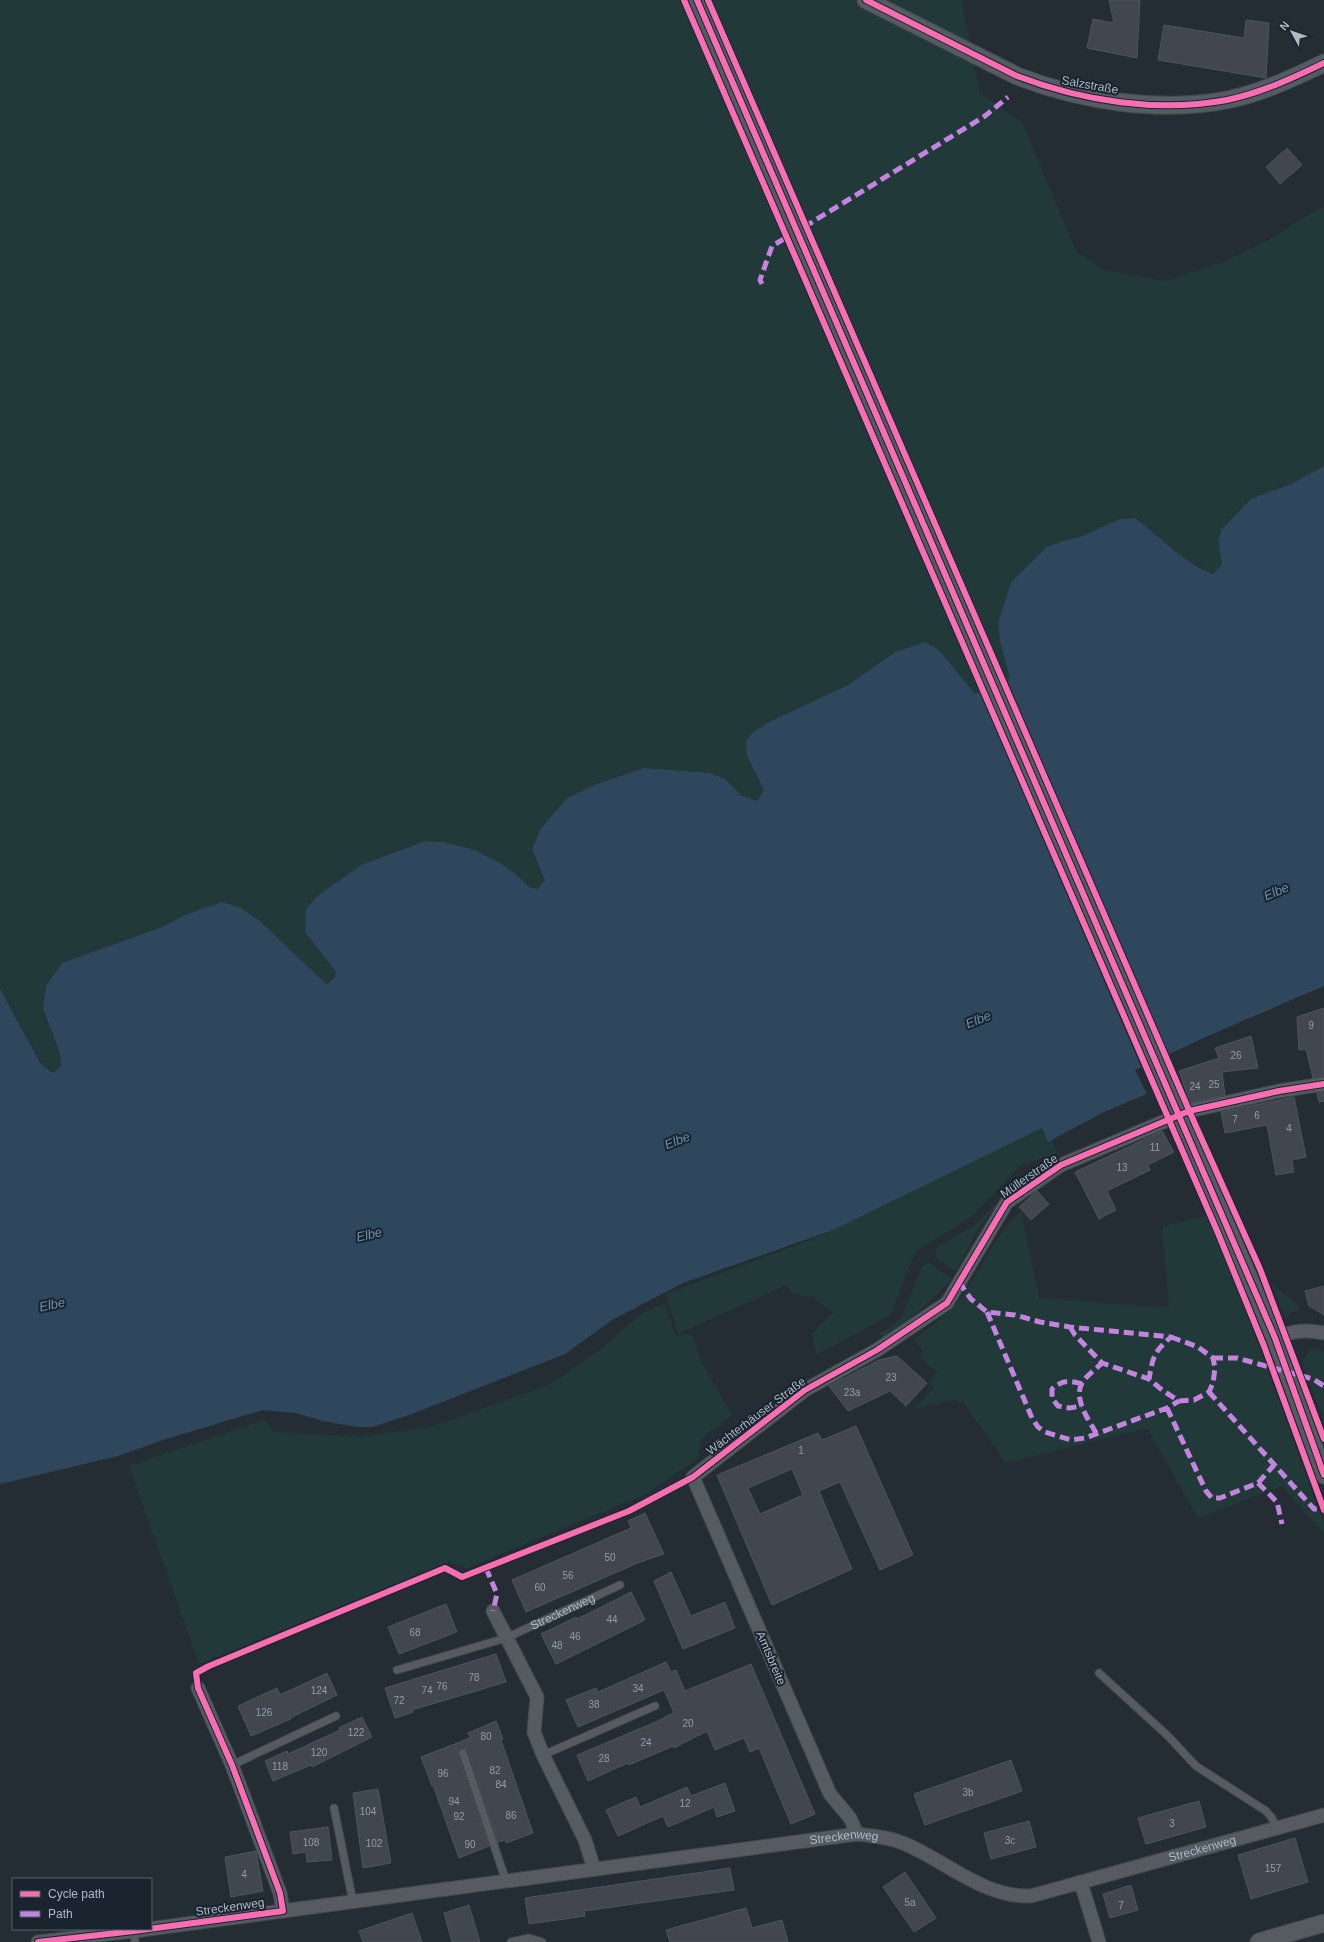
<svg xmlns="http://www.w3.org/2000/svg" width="1324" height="1942" viewBox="0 0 1324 1942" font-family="Arial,sans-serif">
  <rect width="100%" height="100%" fill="#252d34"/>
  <!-- green -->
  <path fill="#22393a" d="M0 0H961L980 93 1022 122 1077 253 1105 270 1165 281 1225 261 1267 241 1324 205V466L1293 483 1275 489 1218 541 1222 564 1213 574 1183 558 1135 518 1120 519 1083 536 1066 540 1004 606 998 623 1000 641 1011 678 975 694 939 650 925 642 895 652 848 685 769 722 747 756 764 790 757 801 741 795 725 779 710 773 644 768 597 784 567 798 545 880 538 889 529 887 519 877 502 864 475 850 443 842 424 841 363 864 305 932 336 972 334 979 325 984 260 921 222 902 185 915 162 927 62 963 46 986 43 1008 60 1054 61 1066 53 1073 42 1064 0 989Z
    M1045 1122 1057 1153 1021 1165 971 1217 915 1252 891 1314 817 1355 813 1343V1333L833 1313 814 1298 791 1293 786 1285 678 1334 666 1294 813 1239Z
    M1055 1163C1024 1179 994 1203 976 1233 969 1245 963 1258 956 1271L937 1259 935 1249 976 1224 1026 1174 1038 1168Z
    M1021 1211 1039 1298 1169 1308 1162 1227 1207 1215 1255 1335 1324 1524V1534L1282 1486 1198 1518 1147 1428 1006 1463 964 1403 955 1400 912 1409 934 1388 929 1382 937 1372 920 1358 923 1351 914 1340C928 1328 949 1314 960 1299 982 1269 993 1237 1021 1211Z
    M928 1262 952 1279C931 1301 909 1321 883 1338L879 1334 896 1323 903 1313 922 1267Z
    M1271 1283 1301 1308 1285 1317Z
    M664 1304 676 1336 692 1334 702 1363 732 1415 702 1438 698 1458 646 1494 467 1568 448 1562 199 1664 129 1466 264 1420 274 1432 362 1437 434 1426 551 1384 601 1349 641 1314Z
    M1311 1348 1324 1352V1420L1302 1363Z"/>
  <!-- water -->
  <path fill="#2e475d" d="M1324 466V986L1208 1036 1135 1070 1147 1094 1104 1112 1048 1142 1042 1128 833 1230 683 1283 612 1320 565 1354 412 1414 372 1427H357L323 1421 296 1413 263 1410 166 1439 118 1456 0 1484V989L41 1064 53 1073 61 1066 60 1054 43 1008 46 986 62 963 162 927 185 915 222 902 241 908 260 921 326 984 334 979 336 972 305 932 306 909 320 894 363 864 425 841 443 842 475 850 502 864 519 877 529 887 538 889 545 880 532 849 540 830 567 798 597 784 644 768 710 773 725 779 741 795 757 801 764 790 747 756 746 741 752 733 769 722 848 685 895 652 925 642 939 650 975 694 1010 678 1000 641 998 623 1011 582 1047 547 1066 540 1083 536 1120 519 1135 518C1161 537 1182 562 1213 574L1222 564 1218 541 1222 529 1251 499 1293 483Z"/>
  <!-- pier -->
  <path fill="#252d34" d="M1006 678 1169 1056 1142 1069 979 690Z"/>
  <!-- building -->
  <path fill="#40474e" stroke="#4c545c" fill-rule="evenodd" d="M1109 0H1140L1137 58 1087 48 1093 19 1114 23Z
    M1246 20 1269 23 1266 78 1158 60 1164 25 1244 38Z
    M1287 148 1302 165 1280 184 1266 167Z
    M1324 1008V1076L1313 1078 1306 1049 1299 1050 1297 1017Z
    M1251 1036 1258 1068 1222 1072 1225 1095 1190 1103 1179 1071 1219 1058 1215 1048Z
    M1324 1092V1101L1319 1102 1317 1093Z
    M1294 1097 1306 1157 1292 1160 1294 1172 1276 1175 1267 1125 1225 1133 1221 1112Z
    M1162 1131 1174 1152 1148 1165 1150 1170 1107 1191 1116 1210 1099 1219 1075 1172Z
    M1037 1191 1049 1204 1031 1220 1019 1207Z
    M1324 1286V1315L1309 1306 1305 1291Z
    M897 1356 927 1383 906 1406 890 1391 848 1411 829 1386 879 1360Z
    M856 1426 913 1555 880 1570 840 1482 819 1491 852 1569 772 1605 717 1475 818 1433 822 1440ZM792 1469 803 1495 760 1514 748 1488Z
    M645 1513 664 1554 640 1562 526 1612 512 1580 631 1528 628 1521Z
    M671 1572 691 1616 725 1602 735 1628 683 1649 654 1581Z
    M631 1592 645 1620 556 1664 541 1634 576 1617 577 1619Z
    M446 1604 457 1632 399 1654 388 1627Z
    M496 1654 506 1682 412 1710 413 1712 395 1718 385 1688Z
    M666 1662 671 1672 676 1670 685 1691 751 1664 815 1814 791 1824 759 1748 750 1752 744 1738 715 1750 707 1731 674 1748 673 1746 629 1765 628 1763 588 1781 577 1755 658 1721 673 1713V1710L664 1690 578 1727 566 1700 596 1688 598 1692Z
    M327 1673 337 1695 290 1718 291 1719 251 1736 238 1706 277 1688 280 1695Z
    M362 1717 372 1737 312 1767 311 1765 273 1781 265 1761 287 1751 288 1754 340 1730 339 1728Z
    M496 1721 503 1739 501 1740 533 1833 506 1843 505 1840 498 1842 468 1751 464 1748H461L458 1755 489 1846 459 1858 433 1785 432 1786 421 1757 470 1738 468 1733Z
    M1011 1760 1022 1791 925 1825 914 1794Z
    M725 1783 735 1811 717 1817 714 1807 668 1827 663 1816 618 1836 606 1810 636 1797 640 1807 687 1787 691 1796Z
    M378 1789 391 1863 363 1868 353 1793Z
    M1199 1801 1206 1827 1146 1844 1138 1818Z
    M1029 1821 1036 1847 991 1859 984 1833Z
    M328 1827 332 1860 307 1862 306 1852 293 1854 290 1832Z
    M1295 1838 1308 1882 1251 1899 1238 1855Z
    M256 1851 263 1891 231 1897 225 1857Z
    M730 1868 734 1890 584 1911 585 1916 529 1924 525 1898Z
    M905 1872 936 1918 914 1932 883 1887Z
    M1131 1885 1138 1910 1110 1918 1103 1894Z
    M469 1905 480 1942H452L444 1913Z
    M746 1908 752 1928 782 1920 788 1942H670L666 1930Z
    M412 1913 422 1942H363L359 1931Z"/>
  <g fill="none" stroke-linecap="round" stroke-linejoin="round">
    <defs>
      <g id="service">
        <path id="s1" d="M397 1670 506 1638 620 1585"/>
        <path d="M1099 1673 1168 1736 1196 1766 1266 1811 1272 1818 1276 1828"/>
        <path d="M463 1753 506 1881"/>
        <path d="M543 1755 655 1706"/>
        <path d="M232 1765 336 1716"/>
        <path d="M334 1808 353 1902"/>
        <path d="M134 1931 135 1942"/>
        <path d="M511 1942 529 1938 542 1942"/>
      </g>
      <g id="minor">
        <path d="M1275 1338C1294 1331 1303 1329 1324 1333"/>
        <path d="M493 1611 537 1697 534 1732 543 1755 585 1840 594 1869"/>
        <path d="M198 1688 232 1765 280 1893 283 1911"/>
        <path d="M857 1834 850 1818 830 1794 693 1477 805 1390 877 1350 947 1303 1007 1202 1061 1165 1189 1111 1279 1091 1324 1084"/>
        <path d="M1081 1883 1099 1942"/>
        <path id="s2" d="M38 1942 134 1931 857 1834C873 1836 890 1837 905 1844 946 1861 984 1898 1031 1896L1324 1815"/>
      </g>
      <path id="tertiary" d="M866 0 1017 76C1082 101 1158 113 1227 100 1261 93 1293 78 1324 63
        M1185 1129 1275 1338 1324 1475
        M1259 1942 1324 1923"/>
    </defs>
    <!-- service casing -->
    <use href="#service" stroke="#43494e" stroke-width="9"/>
    <!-- minor casing -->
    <use href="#minor" stroke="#43494e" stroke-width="15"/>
    <!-- tertiary casing -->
    <use href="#tertiary" stroke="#43494e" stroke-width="19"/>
    <!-- service -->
    <use href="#service" stroke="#545c62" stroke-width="7"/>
    <!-- minor -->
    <use href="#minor" stroke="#545c62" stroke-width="13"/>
    <!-- tertiary -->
    <use href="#tertiary" stroke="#545c62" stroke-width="17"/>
    <defs>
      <path id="tertiary-bridge" d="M697 0 1185 1129"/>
    </defs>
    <!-- tertiary-bridge casing -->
    <use href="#tertiary-bridge" stroke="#43494e" stroke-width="19" stroke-linecap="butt"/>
    <!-- tertiary-bridge -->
    <use href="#tertiary-bridge" stroke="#545c62" stroke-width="17"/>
    <!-- quiet -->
    <path stroke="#c483df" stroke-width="5" stroke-dasharray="10 5" stroke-linecap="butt" d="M804 227 985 116 1008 97
      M762 284 760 280 772 246 789 236
      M959 1282 971 1299 987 1312 1015 1315 1040 1322 1070 1327 1171 1337
      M987 1312 1032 1418 1038 1427 1045 1432 1071 1440 1085 1438 1167 1408 1179 1401
      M1070 1327 1075 1335 1102 1363 1149 1379
      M1171 1337 1198 1347 1213 1358 1215 1368 1213 1383 1209 1392 1194 1400 1179 1401 1162 1390 1149 1379C1153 1356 1154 1352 1171 1337Z
      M1213 1358H1237L1313 1379 1324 1386
      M1082 1384C1069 1380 1062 1380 1052 1389V1398L1058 1406 1069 1408 1082 1406
      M1209 1392 1314 1509H1324
      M1167 1408 1206 1491 1212 1498H1220L1258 1483 1274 1465
      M1096 1433C1089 1420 1073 1399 1082 1383 1086 1376 1096 1369 1102 1363
      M1258 1483 1277 1502 1282 1524
      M486 1568 497 1594 493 1611"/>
    <defs>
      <path id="cycleway" d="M684 0 1218 1233 1264 1346 1324 1510
        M697 0 1275 1338 1324 1475
        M708 0 1195 1124 1260 1269 1324 1439
        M866 0 1017 76C1082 101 1158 113 1227 100 1261 93 1293 78 1324 63
        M38 1942 134 1931 283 1911 280 1893 232 1765 198 1688 196 1673 209 1666 445 1568 462 1577 629 1511 693 1477 805 1390 877 1350 947 1303 1007 1202 1061 1165 1189 1111 1279 1091 1324 1084"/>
    </defs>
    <!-- cycleway casing -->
    <use href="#cycleway" stroke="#19242f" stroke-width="8"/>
    <!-- cycleway -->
    <use href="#cycleway" stroke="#f96db3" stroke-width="6"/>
  </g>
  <g text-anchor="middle" stroke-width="4" stroke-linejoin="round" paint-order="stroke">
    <!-- number labels -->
    <g font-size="10" fill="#929da9">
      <text x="1311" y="1029">9</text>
      <text x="1236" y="1059">26</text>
      <text x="1214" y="1088">25</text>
      <text x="1195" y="1090">24</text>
      <text x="1257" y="1119">6</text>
      <text x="1235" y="1123">7</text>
      <text x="1289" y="1132">4</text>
      <text x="1155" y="1151">11</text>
      <text x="1122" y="1171">13</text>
      <text x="891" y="1381">23</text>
      <text x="852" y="1396">23a</text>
      <text x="801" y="1454">1</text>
      <text x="610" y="1561">50</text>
      <text x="568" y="1579">56</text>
      <text x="540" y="1591">60</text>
      <text x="612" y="1623">44</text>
      <text x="415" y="1636">68</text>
      <text x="575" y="1640">46</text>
      <text x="557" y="1649">48</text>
      <text x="474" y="1681">78</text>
      <text x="442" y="1690">76</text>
      <text x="638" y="1692">34</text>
      <text x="319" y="1694">124</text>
      <text x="427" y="1694">74</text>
      <text x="399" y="1704">72</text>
      <text x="594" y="1708">38</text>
      <text x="264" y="1716">126</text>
      <text x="688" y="1727">20</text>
      <text x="356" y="1736">122</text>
      <text x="486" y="1740">80</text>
      <text x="646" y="1746">24</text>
      <text x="319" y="1756">120</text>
      <text x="604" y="1762">28</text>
      <text x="280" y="1770">118</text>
      <text x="495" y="1774">82</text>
      <text x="443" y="1777">96</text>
      <text x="501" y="1788">84</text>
      <text x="968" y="1796">3b</text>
      <text x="454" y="1805">94</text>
      <text x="685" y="1807">12</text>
      <text x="368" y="1815">104</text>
      <text x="511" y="1819">86</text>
      <text x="459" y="1820">92</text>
      <text x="1172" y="1827">3</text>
      <text x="1010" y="1844">3c</text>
      <text x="311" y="1846">108</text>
      <text x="374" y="1847">102</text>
      <text x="470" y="1848">90</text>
      <text x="1273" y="1872">157</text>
      <text x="244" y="1878">4</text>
      <text x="910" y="1906">5a</text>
      <text x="1121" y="1909">7</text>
    </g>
    <!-- street labels -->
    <g font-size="12" fill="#adbac7" stroke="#19242f">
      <text transform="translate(1090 85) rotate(10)" y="4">Salzstraße</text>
      <text transform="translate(1029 1176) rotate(-35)" y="4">Müllerstraße</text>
      <text transform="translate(756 1416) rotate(-37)" y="4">Wächterhäuser Straße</text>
      <text dy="4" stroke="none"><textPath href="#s1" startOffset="176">Streckenweg</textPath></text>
      <text transform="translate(771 1658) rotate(67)" y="4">Amtsbreite</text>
      <text dy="4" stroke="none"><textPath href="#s2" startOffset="813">Streckenweg</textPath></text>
      <text dy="4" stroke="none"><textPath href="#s2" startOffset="1191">Streckenweg</textPath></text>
      <text transform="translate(230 1907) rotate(-8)" y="4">Streckenweg</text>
    </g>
    <!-- water labels -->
    <g font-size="13" font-style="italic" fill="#6b8fad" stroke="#19242f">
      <text transform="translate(1276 891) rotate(-24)" y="5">Elbe</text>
      <text transform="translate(978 1019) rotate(-22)" y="5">Elbe</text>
      <text transform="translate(677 1140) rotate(-22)" y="5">Elbe</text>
      <text transform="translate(369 1234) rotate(-13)" y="5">Elbe</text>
      <text transform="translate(52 1304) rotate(-12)" y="5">Elbe</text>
    </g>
  </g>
  <!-- legend -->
  <rect x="12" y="1878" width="140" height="52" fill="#19242f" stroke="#54606c"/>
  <rect x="20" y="1891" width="20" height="6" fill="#f96db3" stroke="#54606c"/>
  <text x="48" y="1898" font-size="12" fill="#adbac7">Cycle path</text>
  <rect x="20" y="1911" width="20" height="6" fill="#c483df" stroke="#54606c"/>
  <text x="48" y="1918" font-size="12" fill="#adbac7">Path</text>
  <!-- north arrow -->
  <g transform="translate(1292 32) rotate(310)" stroke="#19242f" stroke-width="3" paint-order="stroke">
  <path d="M0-3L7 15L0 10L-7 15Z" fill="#adbac7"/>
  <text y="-6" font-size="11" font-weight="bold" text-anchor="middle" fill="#adbac7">N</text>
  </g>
</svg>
